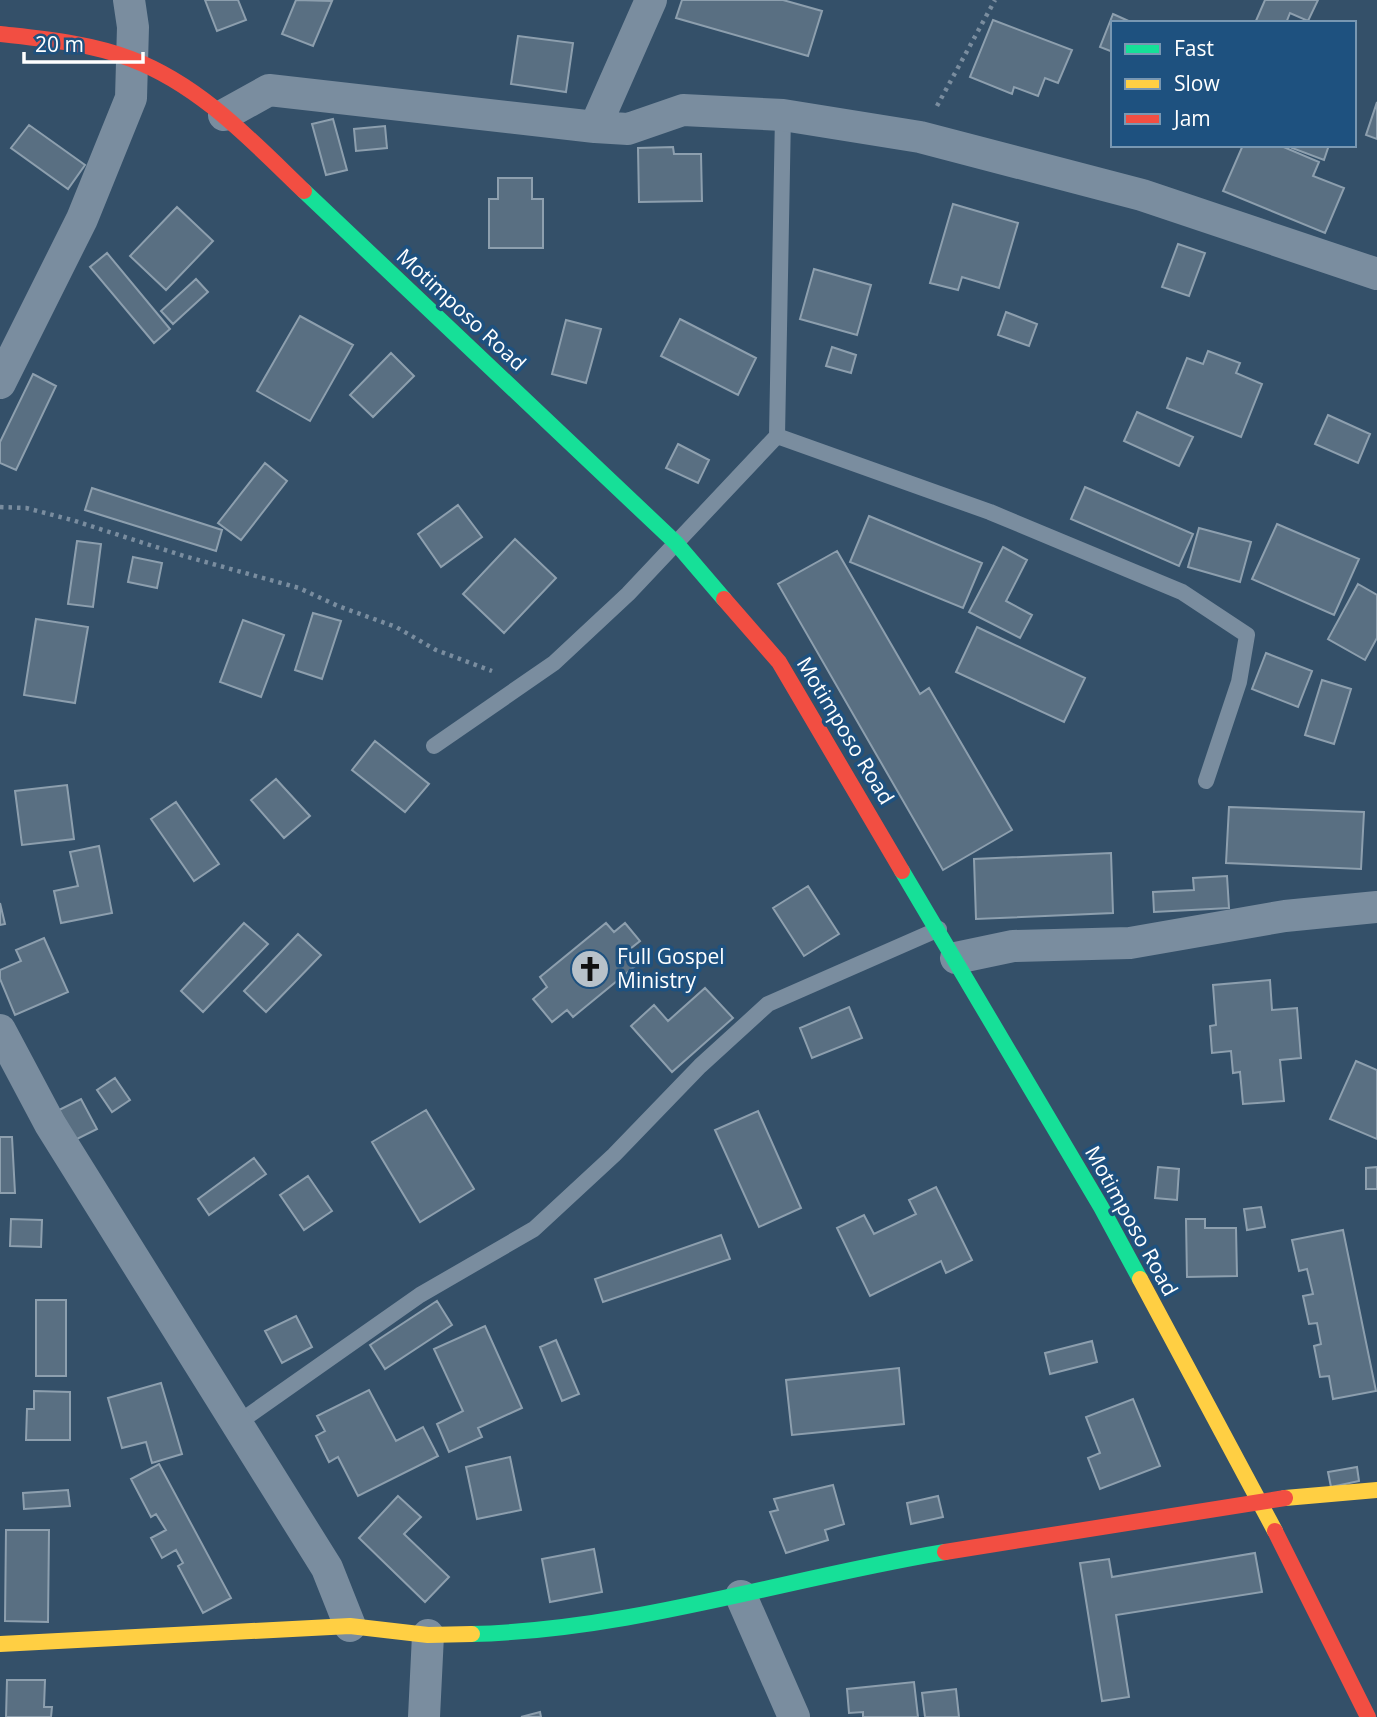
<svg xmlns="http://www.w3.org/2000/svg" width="1377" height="1717" viewBox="0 0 1377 1717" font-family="'Open Sans',sans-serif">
  <rect width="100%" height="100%" fill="#345069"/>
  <!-- building -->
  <path fill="#596f82" stroke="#8d9fae" stroke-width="2" d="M205 0H238L246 20 217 31Z
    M296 0 332 1 313 46 282 34Z
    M682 0H783L822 11 808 56 676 18Z
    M1265 0H1318L1308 21 1290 13 1286 23H1255Z
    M1113 14 1133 23H1113V52L1100 47Z
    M993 20 1072 50 1058 83 1045 78 1038 96 1014 87 1012 94 970 77Z
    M518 36 573 43 566 92 511 84Z
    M1377 102V139L1366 135Z
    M333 119 347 170 326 175 312 124Z
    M29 125 85 165 68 189 11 148Z
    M385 126 387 148 356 151 354 129Z
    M1243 145H1279L1319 162 1313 176 1344 188 1325 233 1223 191Z
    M1293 145H1329L1324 160 1292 148Z
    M673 147 674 154H701L702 201 639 202 638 148Z
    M498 178H532V199H543V248H489V199H498Z
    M953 204 1018 223 999 288 962 277 958 290 930 283Z
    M177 207 213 241 166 290 130 256Z
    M1178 244 1205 253 1189 296 1162 287Z
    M107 253 170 329 154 343 90 267Z
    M814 269 871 285 857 335 800 319Z
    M196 279 208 292 173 324 161 311Z
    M1006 312 1037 324 1029 346 998 335Z
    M300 316 353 345 310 421 257 391Z
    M680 319 756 358 738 395 661 356Z
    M566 320 601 329 586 383 552 374Z
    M832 347 856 355 851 373 826 366Z
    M1208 351 1240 363 1236 373 1262 384 1241 437 1167 408 1187 358 1203 364Z
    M391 353 414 376 373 417 350 395Z
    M33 374 56 386 16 470 0 463V442Z
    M1137 412 1193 437 1179 466 1124 441Z
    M1328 415 1370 434 1358 463 1315 444Z
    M678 444 709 460 698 483 666 468Z
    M265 463 287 481 241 540 218 523Z
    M1085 487 1193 534 1179 566 1071 519Z
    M92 488 222 530 216 551 85 510Z
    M458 505 482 537 441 567 418 534Z
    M869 516 982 563 963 608 850 562Z
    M1277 524 1359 559 1334 615 1252 579Z
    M1199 528 1251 542 1240 582 1188 567Z
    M515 539 556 578 504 633 463 594Z
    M77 541 101 544 93 607 68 604Z
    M1003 547 1027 560 1006 601 1032 615 1020 638 969 612Z
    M837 551 920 694 929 688 1012 830 943 870 778 584Z
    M133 557 162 563 157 588 128 582Z
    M1358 584 1377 595V638L1365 660 1328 639Z
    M313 613 341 621 322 679 295 670Z
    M36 619 88 627 75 703 24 695Z
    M243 620 284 635 261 697 220 682Z
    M977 627 1085 678 1064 722 956 672Z
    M1266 653 1312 671 1298 707 1252 689Z
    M1322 680 1351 689 1334 744 1305 735Z
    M375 741 429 784 405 812 352 770Z
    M276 779 310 816 284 838 251 800Z
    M67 785 74 839 22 845 15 791Z
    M176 802 219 864 194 881 151 819Z
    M1229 807 1364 812 1361 869 1226 863Z
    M99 846 112 913 61 923 54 891 78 886 70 852Z
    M1111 853 1113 913 976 919 974 859Z
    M1227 876 1229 908 1154 912 1153 892 1194 890 1193 878Z
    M808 886 839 934 804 956 773 908Z
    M0 903 5 924 0 925Z
    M244 923 268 944 203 1012 181 991Z
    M606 923 614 932 625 923 640 941 630 949 640 962 573 1017 567 1010 552 1022 533 999 547 987 540 977Z
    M298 934 321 955 266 1012 244 991Z
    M44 938 68 992 15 1015 0 979V970L21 961 16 950Z
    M1270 980 1272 1010 1297 1008 1301 1058 1280 1060 1284 1101 1243 1104 1240 1072 1233 1073 1231 1051 1212 1053 1210 1026 1216 1025 1213 985Z
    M705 988 733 1018 672 1072 631 1026 654 1005 668 1021Z
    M849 1007 862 1038 812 1058 800 1028Z
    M1356 1061 1377 1070V1139L1330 1119Z
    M115 1078 130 1100 112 1112 97 1090Z
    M81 1099 97 1129 75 1140 59 1110Z
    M426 1110 474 1189 420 1222 372 1142Z
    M758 1111 801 1208 759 1227 715 1130Z
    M0 1137H12L15 1193H0Z
    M254 1158 266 1174 209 1215 198 1199Z
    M1158 1167 1179 1169 1177 1200 1155 1198Z
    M1377 1167V1189H1366V1168Z
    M308 1176 332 1211 304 1230 280 1195Z
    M936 1187 972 1260 946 1273 941 1261 870 1296 837 1228 864 1215 874 1234 916 1214 909 1200Z
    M1261 1207 1265 1227 1247 1230 1244 1209Z
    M11 1219 42 1220 41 1247 10 1246Z
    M1186 1219H1205V1228H1236L1237 1276 1187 1277Z
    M1343 1230 1376 1391 1333 1399 1329 1376 1320 1377 1314 1346 1321 1344 1317 1323 1309 1324 1303 1296 1313 1294 1307 1269 1299 1271 1292 1240Z
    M721 1235 730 1259 603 1302 595 1279Z
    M36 1300H66V1376H36Z
    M437 1301 452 1325 385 1369 370 1345Z
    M296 1316 312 1347 282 1363 265 1331Z
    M485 1326 522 1408 478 1428 482 1437 449 1452 437 1424 463 1411 434 1349Z
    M556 1340 579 1394 562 1401 540 1347Z
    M1092 1341 1097 1362 1050 1374 1045 1353Z
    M899 1368 904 1424 792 1435 786 1380Z
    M161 1383 182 1454 152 1463 146 1442 122 1448 108 1398Z
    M369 1390 396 1441 423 1427 438 1456 358 1496 338 1457 329 1462 316 1436 325 1431 317 1416Z
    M34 1391 70 1392V1440H26L27 1409H34Z
    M1133 1399 1160 1466 1100 1489 1088 1458 1100 1453 1086 1417Z
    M510 1457 521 1510 477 1519 466 1467Z
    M159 1464 231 1598 203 1613 178 1566 183 1563 176 1550 162 1558 151 1538 166 1530 156 1514 151 1517 131 1479Z
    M1357 1467 1359 1481 1331 1487 1328 1472Z
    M833 1485 844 1524 825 1530 828 1540 786 1553 770 1512 778 1510 774 1499Z
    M68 1490 70 1506 24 1509 23 1493Z
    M398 1496 421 1517 404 1534 449 1577 425 1602 359 1538Z
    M938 1496 943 1517 911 1524 907 1503Z
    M6 1530H49L48 1622 5 1621Z
    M594 1549 602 1592 550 1602 542 1559Z
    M1255 1553 1262 1592 1116 1615 1129 1697 1102 1701 1080 1563 1109 1559 1112 1577Z
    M7 1680H45L44 1707H52L51 1717H6Z
    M914 1682 918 1717H863V1712L849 1713 847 1689Z
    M956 1689 959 1717H925L922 1693Z
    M540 1712 541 1717H521Z"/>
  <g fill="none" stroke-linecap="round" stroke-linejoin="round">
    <!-- path -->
    <path stroke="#7a8d9f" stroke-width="4.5" stroke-dasharray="3.5 5" stroke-linecap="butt" d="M937 106 995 0
      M0 507 26 508 72 520 184 556 299 588 338 606 396 627 436 650 492 671"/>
    <!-- lane -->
    <path stroke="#7a8d9f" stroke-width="16" d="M777 436 990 512 1182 592 1247 635 1239 682 1206 781
      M434 746 554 663 628 594 777 436 783 115
      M235 1425 420 1295 534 1229 614 1155 700 1066 768 1004 939 929"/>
    <!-- street -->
    <path stroke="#7a8d9f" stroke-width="32" d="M224 115 269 90 595 127 628 129 683 110 783 115 920 137 1142 195 1377 274
      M595 127 651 0
      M0 383 82 219 131 98 133 27 129 0
      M956 958 1013 946 1130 943 1285 916 1377 907
      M0 1030 50 1124 327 1568 350 1626
      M741 1596 794 1717
      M424 1717 428 1635"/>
    <!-- fast -->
    <path stroke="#16e098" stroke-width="16" d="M304 191 676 543 724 599
      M902 871 1101 1207 1140 1279
      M472 1634C633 1630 787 1578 945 1552"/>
    <!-- slow -->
    <path stroke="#ffcf43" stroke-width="16" d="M1140 1279 1275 1531
      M1285 1498 1377 1490
      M0 1644 350 1626 428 1635 472 1634"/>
    <!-- jam -->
    <path stroke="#f24e42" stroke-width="16" d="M0 34C44 39 90 43 131 59 200 85 252 141 304 191
      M724 599 779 662 902 871
      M1275 1531 1368 1717
      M945 1552 1285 1498"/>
  </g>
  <!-- icons -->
  <defs>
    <symbol id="church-disc" viewBox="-11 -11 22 22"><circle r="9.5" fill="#b8c2ca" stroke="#1e517f"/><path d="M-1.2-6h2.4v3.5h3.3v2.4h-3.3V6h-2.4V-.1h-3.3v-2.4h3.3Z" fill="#111"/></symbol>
  </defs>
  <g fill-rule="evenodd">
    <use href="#church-disc" x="568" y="947" width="44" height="44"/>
  </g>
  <g text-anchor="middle" stroke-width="7" stroke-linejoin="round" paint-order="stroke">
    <!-- street labels -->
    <g font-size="21" fill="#fff" stroke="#1e517f">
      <text transform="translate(461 310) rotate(43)" y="7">Motimposo Road</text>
      <text transform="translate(845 731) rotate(59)" y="7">Motimposo Road</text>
      <text transform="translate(1131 1221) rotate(61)" y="7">Motimposo Road</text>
    </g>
    <!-- poi labels -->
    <g font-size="21" fill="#fff" stroke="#1e517f" text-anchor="start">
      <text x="617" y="964">Full Gospel<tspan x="617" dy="24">Ministry</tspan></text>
    </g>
  </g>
  <!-- legend -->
  <rect x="1111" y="21" width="245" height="126" fill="#1e517f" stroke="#7897b2" stroke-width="2"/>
  <rect x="1125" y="44" width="35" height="10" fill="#16e098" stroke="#7897b2" stroke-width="2"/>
  <text x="1174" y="56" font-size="21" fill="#ffffff">Fast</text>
  <rect x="1125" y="79" width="35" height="10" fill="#ffcf43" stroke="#7897b2" stroke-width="2"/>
  <text x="1174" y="91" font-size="21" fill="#ffffff">Slow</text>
  <rect x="1125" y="114" width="35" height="10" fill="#f24e42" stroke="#7897b2" stroke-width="2"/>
  <text x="1174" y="126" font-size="21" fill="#ffffff">Jam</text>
  <!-- scale -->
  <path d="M24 52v10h119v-10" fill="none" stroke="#ffffff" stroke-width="3.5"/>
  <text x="35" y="52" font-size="21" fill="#ffffff" stroke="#1e517f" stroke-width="5" paint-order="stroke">20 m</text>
</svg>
